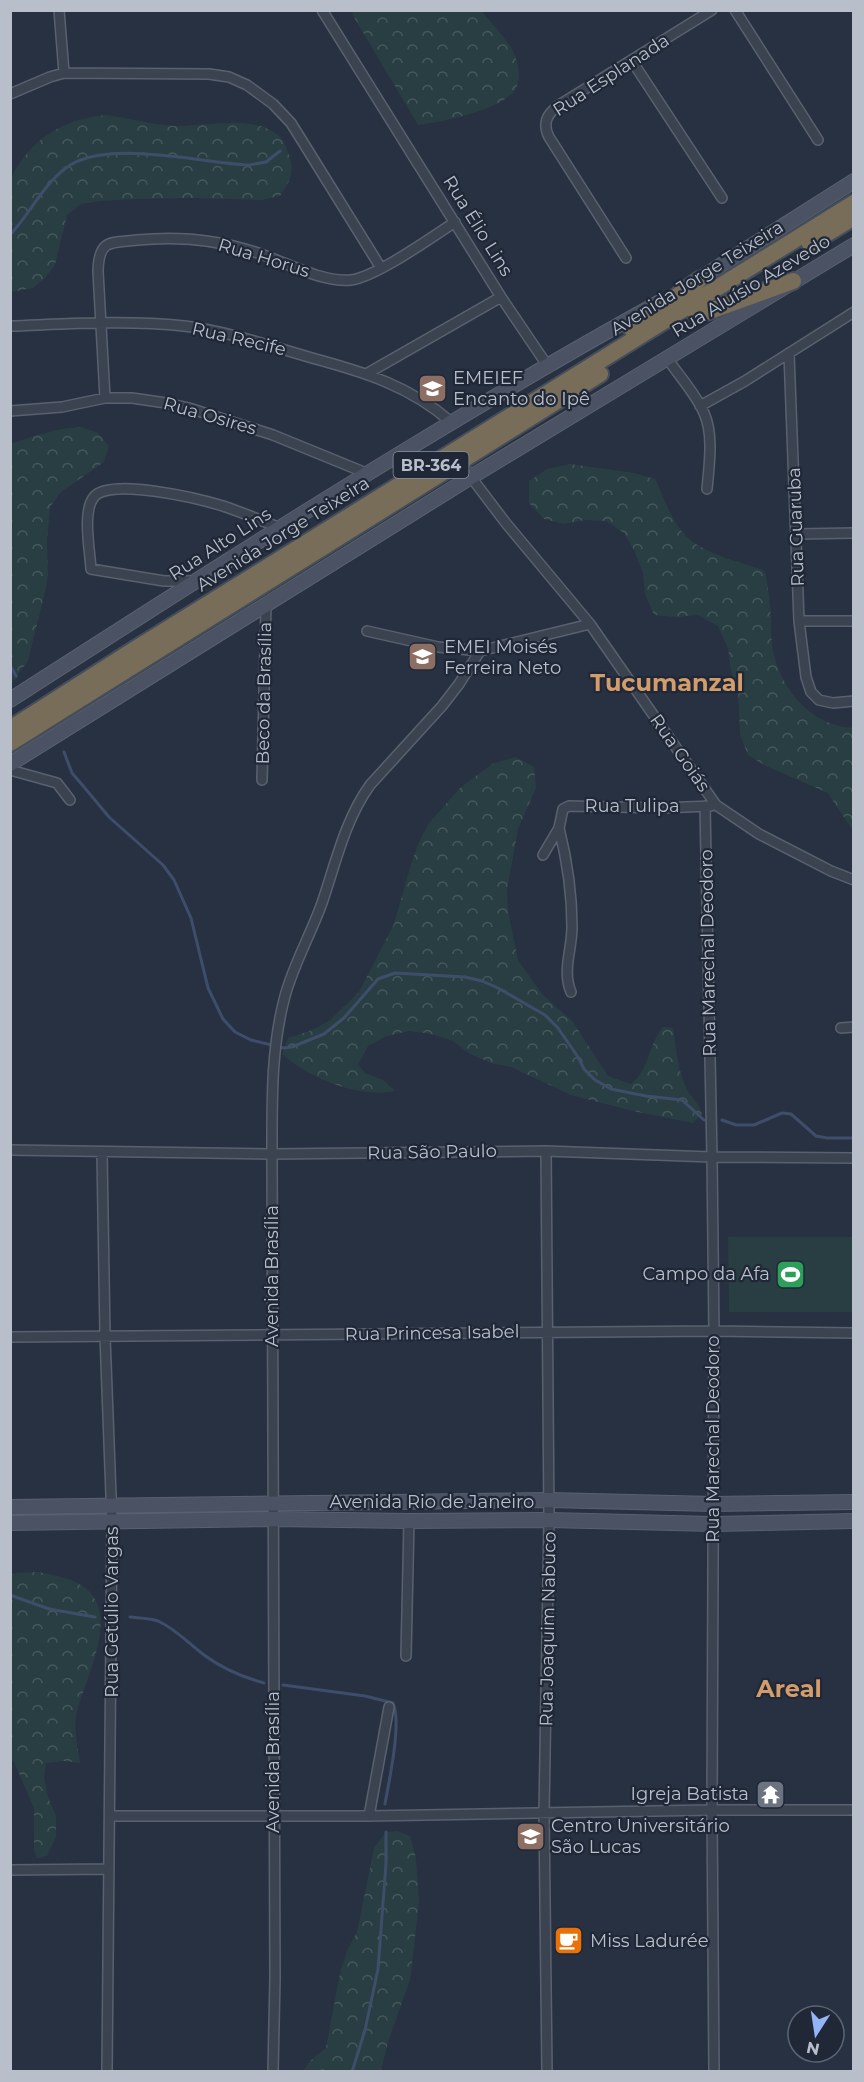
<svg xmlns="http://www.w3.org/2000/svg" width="864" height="2082" viewBox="0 0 864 2082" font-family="Montserrat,sans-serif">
  <defs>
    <pattern id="forest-crowns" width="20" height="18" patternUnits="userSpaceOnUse" patternTransform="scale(1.5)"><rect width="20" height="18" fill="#293e42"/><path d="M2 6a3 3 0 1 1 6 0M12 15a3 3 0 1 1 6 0" fill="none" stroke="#46585c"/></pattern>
  </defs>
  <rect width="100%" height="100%" fill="#273141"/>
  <!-- forest -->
  <path fill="url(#forest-crowns)" d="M354 10 482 11C491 24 510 41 515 56 519 66 521 78 516 88 507 109 439 123 418 125L352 14Z
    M106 115C129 118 151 125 174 126 203 127 259 113 281 138 285 142 287 150 289 155 295 172 290 182 280 196L261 200 190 198 137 199 100 201 81 204 67 215 55 265 45 278 33 288 11 292 10 180C31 138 61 120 106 115Z
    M81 427 98 433 109 446 104 462 61 492 50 507 47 541 48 575 45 592 28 661 18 674V678L11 682V444C35 436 55 428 81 427Z
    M570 464 634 473 655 479C664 497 672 523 687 537 708 556 739 561 765 571 768 586 770 601 771 617 771 631 771 646 775 659 786 696 815 726 853 728V831L828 793 766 766 748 755 740 735 738 690 731 671 728 648 718 626 698 615 676 617 654 615 645 594 643 573 635 552 624 533 606 521 585 520 564 524 544 519 529 503V481L547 469Z
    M516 757 534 767 536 788 518 829 507 890 508 911 518 960 542 994 573 1022 608 1076 631 1084C650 1069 648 1045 663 1027L673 1028C676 1046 677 1067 685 1085 689 1096 699 1102 702 1114L693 1123 633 1111 571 1095 511 1067 491 1063 470 1054 453 1041 431 1034 409 1031 387 1036 368 1046 358 1065 365 1073 383 1080 395 1091C357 1098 311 1079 282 1054L288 1038 310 1031 329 1021 359 992 394 924 412 861 419 842 429 823 460 788 477 775 494 763Z
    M38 1572C52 1575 67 1577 79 1584 126 1610 83 1679 76 1717 74 1731 78 1749 80 1763L63 1761 46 1763 44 1777 48 1797 56 1816V1837L47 1856 37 1858 34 1850V1808L14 1762 11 1760 10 1575 17 1573Z
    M397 1831 410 1836 416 1858 419 1901 412 1964 410 1980 388 2042 381 2071H303L310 2061 326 2048 340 1973 347 1951 357 1932 374 1848 386 1832Z"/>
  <!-- garden -->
  <path fill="#293e42" d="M728 1237H853V1312H729Z"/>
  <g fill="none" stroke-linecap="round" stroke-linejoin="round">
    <!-- stream -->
    <path stroke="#3e4e6a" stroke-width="3" d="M10 235C30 214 42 186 66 168 105 138 201 163 249 165L266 162 280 151
      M10 665 16 676
      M64 752 72 773 84 787 109 817 163 865 174 880 191 918 208 988 223 1019 235 1032 251 1040 284 1048 292 1047 324 1034 344 1018 378 979 395 973 465 977 482 981 498 988 545 1015 558 1028 578 1057 584 1069 595 1080 611 1089 646 1096 682 1100 704 1120
      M722 1120 736 1125H754L782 1113 791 1114 816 1136 827 1138H854
      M10 1595 49 1609 95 1617
      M130 1617C139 1618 150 1618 158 1621 176 1629 189 1644 204 1655 223 1669 242 1677 264 1683
      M283 1685 365 1696 393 1703C402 1723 389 1781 385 1804
      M352 2072 365 2030 378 1969 386 1864V1832"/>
    <defs>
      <path id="street" d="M59 10 64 73
        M322 10 501 297 547 365
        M735 10 818 140
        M632 61 722 198
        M10 94 50 77 64 73 209 74 229 77 247 85 273 104 291 123 381 268
        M626 258 549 137C542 123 547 114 559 105L712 10
        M10 326C68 324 126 320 184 326 227 331 270 346 312 358 364 372 410 386 451 422
        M789 353 799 621 806 677 811 692 819 700 833 703 854 701
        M667 358C679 376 696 394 704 413 714 435 709 466 707 489
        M368 373 501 297
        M105 398 98 271C99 239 110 243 137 240 177 236 216 239 255 252 283 261 322 283 351 280 376 277 432 237 455 222
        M700 406 745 381 854 312
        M10 411 62 407 105 398H132L166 403 189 408 273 435 366 473
        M461 462 471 477 505 522 590 624 716 805 759 834 831 871 854 880
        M797 534 854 533
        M192 581H164L91 569C90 551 82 511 94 497 110 477 200 499 223 506 241 512 260 520 278 527
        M799 621H854
        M367 631 438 647 480 651 590 624
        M10 770 57 783 70 800
        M262 780 266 606
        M705 806 712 1157 714 1331 712 1810 714 2072
        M559 828C567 860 572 894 572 927 572 950 562 970 571 992
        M543 855 559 828 563 809 569 806 661 808 711 806
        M841 1028 854 1027
        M10 1150 272 1154 546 1151 712 1157 854 1158
        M546 1151 549 1520 544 1813 547 2072
        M102 1153 105 1336 112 1522 107 2072
        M10 1337 714 1331 854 1333
        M406 1656 409 1521
        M111 1816H369L712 1810H854
        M369 1816 389 1707
        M10 1870 108 1869
        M273 2072 275 1978 272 1154C272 1101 271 1048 285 996 294 963 311 934 322 903 336 862 345 820 370 785L442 706 459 684 480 651"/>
      <path id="secondary" d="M690 285 854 181
        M10 700C223 563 436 426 658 303
        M10 764 471 477 854 245
        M10 1507 549 1500 713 1504 854 1502
        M10 1523 274 1519 409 1521 549 1520 713 1524 854 1521"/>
      <path id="highway" d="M810 244 854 217
        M696 314 710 311 793 281
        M632 329 699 280
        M10 729 129 653 854 203
        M10 743 600 374"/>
    </defs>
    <!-- street casing -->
    <use href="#street" stroke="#59616e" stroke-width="12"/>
    <!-- secondary casing -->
    <use href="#secondary" stroke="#59616e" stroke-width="16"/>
    <!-- highway casing -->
    <use href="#highway" stroke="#464e5b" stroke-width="20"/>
    <!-- street -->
    <use href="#street" stroke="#3b4351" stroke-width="9"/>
    <!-- secondary -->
    <use href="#secondary" stroke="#4a5264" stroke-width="14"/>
    <!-- highway -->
    <use href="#highway" stroke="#776d59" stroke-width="16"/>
  </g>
  <!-- icons -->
  <defs>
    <symbol id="school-square" viewBox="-11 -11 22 22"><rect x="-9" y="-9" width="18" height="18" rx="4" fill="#8d6e63" stroke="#202837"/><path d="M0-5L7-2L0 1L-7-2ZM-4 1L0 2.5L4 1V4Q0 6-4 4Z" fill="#fff"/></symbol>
    <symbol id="stadium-square" viewBox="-11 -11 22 22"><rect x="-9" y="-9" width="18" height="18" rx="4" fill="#2e9e5b" stroke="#202837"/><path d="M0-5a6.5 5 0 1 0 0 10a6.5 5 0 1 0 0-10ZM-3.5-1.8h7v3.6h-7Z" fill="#fff"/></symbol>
    <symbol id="temple-square" viewBox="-11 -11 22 22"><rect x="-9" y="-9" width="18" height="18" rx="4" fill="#6b7280" stroke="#202837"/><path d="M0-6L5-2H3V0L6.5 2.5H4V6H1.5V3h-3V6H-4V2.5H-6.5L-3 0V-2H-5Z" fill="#fff"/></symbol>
    <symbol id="university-square" viewBox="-11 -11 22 22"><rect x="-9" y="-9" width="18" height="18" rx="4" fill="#8d6e63" stroke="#202837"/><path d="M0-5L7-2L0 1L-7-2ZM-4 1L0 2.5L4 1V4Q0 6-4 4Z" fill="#fff"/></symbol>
    <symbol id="cafe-square" viewBox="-11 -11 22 22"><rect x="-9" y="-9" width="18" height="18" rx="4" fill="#e8710a" stroke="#202837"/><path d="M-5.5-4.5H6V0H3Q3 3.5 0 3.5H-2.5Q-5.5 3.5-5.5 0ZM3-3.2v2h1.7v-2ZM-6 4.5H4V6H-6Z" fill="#fff"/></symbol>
  </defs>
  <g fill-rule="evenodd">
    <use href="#school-square" x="416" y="372" width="33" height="33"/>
    <use href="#school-square" x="406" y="640" width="33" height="33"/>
    <use href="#stadium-square" x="774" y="1258" width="33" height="33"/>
    <use href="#temple-square" x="754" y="1778" width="33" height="33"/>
    <use href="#university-square" x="514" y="1820" width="33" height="33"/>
    <use href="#cafe-square" x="552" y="1924" width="33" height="33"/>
  </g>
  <g text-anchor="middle" stroke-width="4.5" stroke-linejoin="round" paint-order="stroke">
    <!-- shield labels -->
    <rect fill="#202837" stroke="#8a929f" stroke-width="1.5" x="393.5" y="452" width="75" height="26" rx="4.5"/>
    <g font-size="16" font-weight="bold" fill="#b8bfcb">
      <text x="431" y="471">BR-364</text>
    </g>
    <!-- street labels -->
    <g font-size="18" fill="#b8bfcb" stroke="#202837">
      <text transform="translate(611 75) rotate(-33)" y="6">Rua Esplanada</text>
      <text transform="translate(478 226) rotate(58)" y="6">Rua Élio Lins</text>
      <text transform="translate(264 258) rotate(17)" y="6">Rua Horus</text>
      <text transform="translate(697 278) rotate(-32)" y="6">Avenida Jorge Teixeira</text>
      <text transform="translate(751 286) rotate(-31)" y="6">Rua Aluísio Azevedo</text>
      <text transform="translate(239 339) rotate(13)" y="6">Rua Recife</text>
      <text transform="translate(210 416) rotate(16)" y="6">Rua Osires</text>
      <text transform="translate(796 527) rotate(-92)" y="6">Rua Guaruba</text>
      <text transform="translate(283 534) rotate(-32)" y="6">Avenida Jorge Teixeira</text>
      <text transform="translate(220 544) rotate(-33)" y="6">Rua Alto Lins</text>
      <text transform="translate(264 693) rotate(-89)" y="6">Beco da Brasília</text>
      <text transform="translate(680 753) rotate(55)" y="6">Rua Goiás</text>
      <text x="632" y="812">Rua Tulipa</text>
      <text transform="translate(708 953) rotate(-91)" y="6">Rua Marechal Deodoro</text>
      <text transform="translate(432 1152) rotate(-1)" y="6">Rua São Paulo</text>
      <text transform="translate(272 1276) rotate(-90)" y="6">Avenida Brasília</text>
      <text transform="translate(432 1333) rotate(-1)" y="6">Rua Princesa Isabel</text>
      <text transform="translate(713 1439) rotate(-90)" y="6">Rua Marechal Deodoro</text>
      <text x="432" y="1508">Avenida Rio de Janeiro</text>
      <text transform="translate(112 1612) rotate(-90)" y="6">Rua Getúlio Vargas</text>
      <text transform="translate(548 1629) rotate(-89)" y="6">Rua Joaquim Nabuco</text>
      <text transform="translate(273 1762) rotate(-90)" y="6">Avenida Brasília</text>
    </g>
    <!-- poi labels -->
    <g font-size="18" fill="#b8bfcb" stroke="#202837" text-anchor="start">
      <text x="453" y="384">EMEIEF<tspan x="453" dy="21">Encanto do Ipê</tspan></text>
      <text x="444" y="653">EMEI Moisés<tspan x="444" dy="21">Ferreira Neto</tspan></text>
      <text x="770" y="1280" text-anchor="end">Campo da Afa</text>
      <text x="749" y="1800" text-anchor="end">Igreja Batista</text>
      <text x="551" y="1832">Centro Universitário<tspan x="551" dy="21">São Lucas</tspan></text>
      <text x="590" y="1947">Miss Ladurée</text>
    </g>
    <!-- district labels -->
    <g font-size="24" font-weight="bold" fill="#d39d6b" stroke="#202837">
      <text x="667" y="691">Tucumanzal</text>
      <text x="789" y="1697">Areal</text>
    </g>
  </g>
  <!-- border -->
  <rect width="864" height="2082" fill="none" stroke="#b8bfcb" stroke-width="24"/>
  <!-- north arrow -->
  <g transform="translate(816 2034) rotate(192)"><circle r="28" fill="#202837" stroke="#5d6472" stroke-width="1.5"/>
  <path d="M0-4.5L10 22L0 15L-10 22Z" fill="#93b4f5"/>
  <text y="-9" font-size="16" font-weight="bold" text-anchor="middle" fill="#b8bfcb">N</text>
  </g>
</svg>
